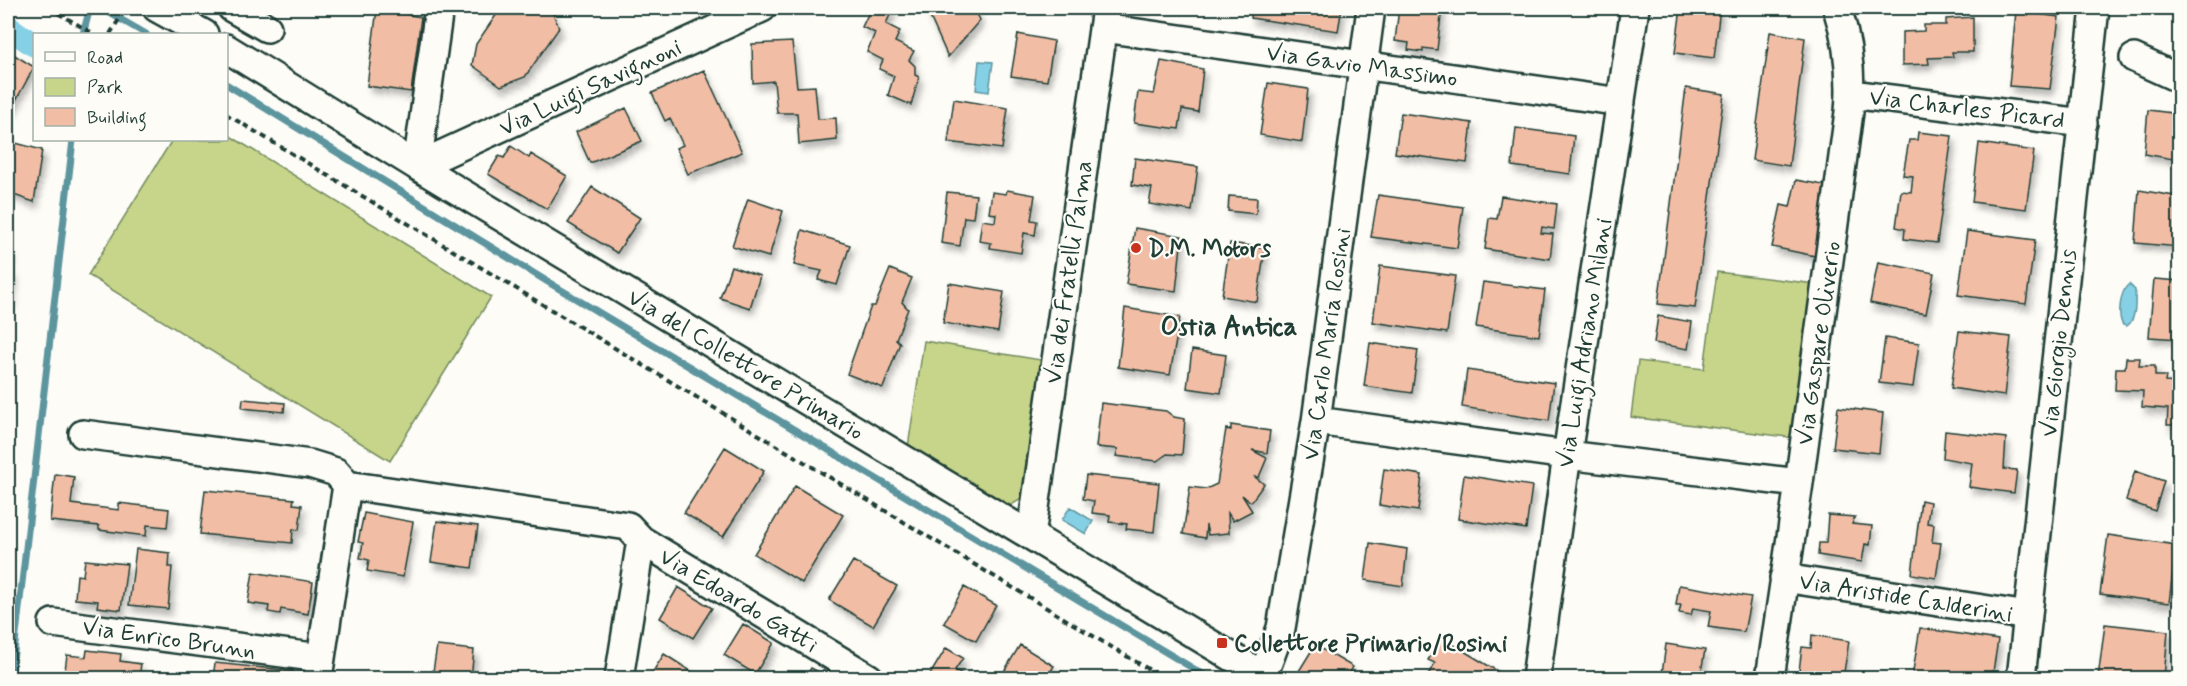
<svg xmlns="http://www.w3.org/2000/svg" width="2187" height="686" viewBox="0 0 2187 686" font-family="Mynerve,sans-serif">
  <defs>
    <filter id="shadow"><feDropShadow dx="3.5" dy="6" stdDeviation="3" flood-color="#0004"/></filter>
  </defs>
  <rect width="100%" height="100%" fill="#fdfcf7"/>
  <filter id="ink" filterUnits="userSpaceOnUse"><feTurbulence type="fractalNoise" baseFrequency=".0167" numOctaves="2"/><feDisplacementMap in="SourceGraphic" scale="12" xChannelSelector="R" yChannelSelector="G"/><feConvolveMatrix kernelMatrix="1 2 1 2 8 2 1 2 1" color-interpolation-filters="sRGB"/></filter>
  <g filter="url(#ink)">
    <!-- green -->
    <path fill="#c6d589" stroke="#72895e" stroke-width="1.5" d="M227 134 491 297 390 461 88 275 172 140H226Z
      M1717 272 1815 284 1795 438 1631 417 1638 361 1704 369Z
      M924 341 1047 361 1025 497 1008 507 908 447Z"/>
    <!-- water -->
    <path fill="#86d0e6" stroke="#5d959f" stroke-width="1.5" d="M979 61 993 62 989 92 976 90Z
      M2129 284 2135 290C2135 301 2137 319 2127 326L2123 325C2117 316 2120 291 2129 284Z
      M1070 507 1093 521 1086 534 1062 520Z"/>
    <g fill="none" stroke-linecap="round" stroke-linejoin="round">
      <!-- stream -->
      <path stroke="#5d959f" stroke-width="7" d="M101 8 146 34
        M83 34 90 8
        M226 84 548 282 1209 678
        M11 678 73 140"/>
      <!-- canal -->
      <path stroke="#86d0e6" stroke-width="24" d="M8 27 34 45"/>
    </g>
    <!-- building -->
    <path fill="#f2bda5" stroke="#1f3d34" stroke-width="1.5" filter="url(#shadow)" d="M501 8H547L552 11 559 28 525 77 501 86 472 65 476 44Z
      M871 8H893L886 24 900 31 895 42 914 51 909 60 915 66V75L919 77 911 105 888 95 894 76 879 69 883 60 867 52 875 33 862 27Z
      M926 8H974L980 20 948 57Z
      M1252 8H1342L1338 31 1251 18Z
      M1399 8H1442L1437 50 1423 48V52L1408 50 1409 43 1395 41Z
      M1681 8H1720L1714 58 1675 53Z
      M377 9 421 17 411 92 367 86Z
      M2016 11 2059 17 2050 89 2009 86Z
      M1973 17V52H1952L1953 57 1928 58 1929 64 1902 65V32L1924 31V25H1946V19Z
      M1770 32 1805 38 1789 166 1752 160Z
      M1018 34 1054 41 1047 81 1011 76Z
      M792 42 797 87 815 86 818 119 836 118 837 140 799 144 797 113H777L774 81 753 83 752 44Z
      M8 51 34 67 8 115Z
      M1161 61 1203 69 1198 112 1182 109 1179 129 1134 123 1138 92 1154 94Z
      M704 70 742 152 688 174 676 148 683 145 670 118 665 121 652 93Z
      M1268 83 1308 89 1302 142 1260 135Z
      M1686 88 1724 94 1695 308 1658 304Z
      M954 99 1008 108 1002 149 948 142Z
      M626 108 642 141 590 163 576 132Z
      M2148 110 2180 114V165H2173L2174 159 2144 154Z
      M1401 113 1472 123 1467 163 1395 153Z
      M1516 128 1574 136 1570 174 1512 166Z
      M1918 132 1952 136 1937 243 1904 239 1905 229 1896 227 1901 191 1911 192 1913 176 1903 175 1909 140H1917Z
      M8 141 42 150 34 202 8 193Z
      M1979 143 2034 151 2026 209 1972 202Z
      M511 146 529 158 531 154 567 176 547 209 488 174 499 156 504 158Z
      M1135 158 1198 167 1192 211 1149 204 1152 188 1132 185Z
      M1796 180 1829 186 1815 256 1772 247 1781 205 1790 207Z
      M592 187 640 218 617 253 568 223Z
      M1007 190 1035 195 1031 220 1037 221 1035 235 1024 233 1021 253 990 248 991 243 979 241 982 220 995 222 996 214 989 213 992 192 1006 194Z
      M2139 190 2180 197V247L2135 243Z
      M947 192 976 195 973 218 964 217 960 246 941 243Z
      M1378 195 1463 207 1457 248 1371 237Z
      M1229 196 1257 198 1256 214 1228 211Z
      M1501 196 1557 204 1554 229 1542 227 1541 233 1553 234 1550 259 1485 249 1489 218 1497 219Z
      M748 199 783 211 769 257 732 246Z
      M1135 228 1182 236 1176 291 1126 284Z
      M802 230 850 245 837 285 818 280 822 271 794 265Z
      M1967 231 2035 240 2026 304 1958 295Z
      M1230 243 1265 248 1257 302 1222 296Z
      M8 251 11 252 8 272 14 273 10 302 8 303Z
      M1878 262 1934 273 1926 314 1870 303Z
      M731 266 760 276 750 308 720 298Z
      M1380 266 1455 276 1447 333 1373 322Z
      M890 269 912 278 902 302 908 309 896 339 900 343 883 388 847 374 871 306H875Z
      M2154 279 2180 281V339L2149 337Z
      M1483 282 1545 290 1539 336 1476 327Z
      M949 283 1004 292 998 332 943 323Z
      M1125 308 1180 317 1170 375 1118 367Z
      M1658 316 1692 322 1688 349 1654 343Z
      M1959 331 2011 337 2004 396 1951 388Z
      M1885 338 1919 343 1913 387 1879 383Z
      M1370 343 1418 350 1412 393 1364 386Z
      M1192 350 1226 355 1221 393 1187 388Z
      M2126 358H2140L2139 366H2155V376H2166L2165 382 2180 383V425H2167L2168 409 2142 407 2143 391 2115 390 2116 368H2125Z
      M1467 370 1554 383 1549 421 1462 407Z
      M243 399 285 403 284 412 242 408Z
      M1101 403 1166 411 1174 417 1185 419 1182 455 1167 454 1157 461 1116 456 1118 449 1096 447Z
      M1838 407 1883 413 1879 453 1833 448Z
      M1231 425 1270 431 1267 453 1252 450 1267 458 1259 477H1255L1264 484 1251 502 1242 495 1252 511 1233 521 1228 513 1229 533 1208 535 1206 525 1205 538 1183 534 1190 487 1206 489 1217 484 1226 429 1231 430Z
      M1945 431 2006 438 2004 469 2017 470 2014 493 1969 487 1972 463 1943 458Z
      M725 447 764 471 723 537 684 513Z
      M1384 469 1422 475 1418 511 1379 505Z
      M2135 471 2164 481 2155 511 2126 500Z
      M55 474 74 477 71 504 119 510V503L169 509 167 527 147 525 146 536 99 530V526L50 521Z
      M1086 475 1159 483 1154 532 1126 529 1127 524 1109 522 1110 515 1092 513 1094 501 1083 499Z
      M1464 475 1532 486 1526 529 1458 519Z
      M795 486 843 515 802 583 754 554Z
      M205 490 294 499 293 504 302 505 299 530 293 529 292 543 200 534Z
      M1921 500 1930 502 1927 523 1934 524 1932 542 1941 543 1936 578 1912 574Z
      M364 513 413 522 403 577 367 571 369 560 360 558 363 543 358 542Z
      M1828 515 1855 517 1852 524 1872 526 1870 545 1865 544 1862 562 1818 555 1819 543H1826Z
      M437 521 478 526 472 568 431 562Z
      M2108 535 2176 545 2169 603 2100 594Z
      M1370 543 1407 549 1403 586 1365 580Z
      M136 549 170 553 169 567H172L168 609 129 605Z
      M85 560 127 564 121 610 97 607 98 601 75 599 77 575 83 576Z
      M853 561 897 586 873 626 829 600Z
      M253 572 313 582 308 614 281 609 280 614 268 612 269 606 248 603Z
      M1679 585 1751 597 1744 632 1708 627 1711 611 1693 608 1691 615 1679 613 1681 605H1676Z
      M678 587 712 608 693 638 660 618Z
      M964 587 996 605 976 641 944 623Z
      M743 624 774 643 755 674 724 655Z
      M2105 624 2168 631 2164 678H2098Z
      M1920 628 1998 640 1992 678H1924L1912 677Z
      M1812 635 1849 641 1843 678 1799 671 1802 647 1811 648Z
      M1442 638 1499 672 1495 678H1459L1448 672 1444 678H1426L1435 663 1428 660Z
      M1666 644 1705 650 1700 678 1662 674Z
      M1020 645 1054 666 1047 678H1000Z
      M1315 645 1353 667 1347 678H1312L1299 671Z
      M437 646 474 650 471 678H432Z
      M946 648 963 658 955 670 962 674 960 678H928Z
      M87 650 121 654 120 661 141 664 139 678H64L67 655 86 657Z
      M664 654 700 677 699 678H649Z
      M215 663 293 671V678H213Z
      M811 668 830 678H805Z"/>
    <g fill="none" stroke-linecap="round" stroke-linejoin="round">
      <defs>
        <path id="minor" d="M157 8 204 34
          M232 8 267 28
          M1103 28 1621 102
          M226 48 417 166 1267 678
          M2134 58 2180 79
          M1851 94 2083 123
          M417 166 762 8
          M417 166 439 8
          M1316 421 1567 455 1799 483
          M83 434 310 464 336 472 347 485
          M347 485 628 526 641 540 869 678
          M1031 536 1106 8
          M1784 578 2028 616
          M53 623 321 658
          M1263 676 1281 628 1316 421 1371 8
          M318 678 347 485
          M619 678 641 540
          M1536 678 1567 455 1635 8
          M1770 678 1799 483 1849 112C1852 76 1848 41 1837 8
          M2021 678 2095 8"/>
      </defs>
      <!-- minor casing -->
      <use href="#minor" stroke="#1f3d34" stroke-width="32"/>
      <!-- path -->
      <path stroke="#1f3d34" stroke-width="4" stroke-dasharray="6 4.5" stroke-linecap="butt" d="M49 8 94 34
        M110 34 126 8
        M226 114 1163 678"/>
      <!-- minor -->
      <use href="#minor" stroke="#fdfcf7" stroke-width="27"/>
    </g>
  </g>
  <!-- markers -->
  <g fill="#c8321e" stroke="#fdfcf7" stroke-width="2">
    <circle cx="1136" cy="248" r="6"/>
    <rect x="1216" y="637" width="12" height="12" rx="3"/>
  </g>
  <g text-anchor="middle" stroke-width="4.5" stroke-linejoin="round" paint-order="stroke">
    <!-- street labels -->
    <g font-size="24" fill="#1f3d34" stroke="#fdfcf7">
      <text transform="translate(1362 65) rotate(8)" y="8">Via Gavio Massimo</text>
      <text transform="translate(590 87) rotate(-25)" y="8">Via Luigi Savignoni</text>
      <text transform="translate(1967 108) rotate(7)" y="8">Via Charles Picard</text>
      <text transform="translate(1068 272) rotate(-82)" y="8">Via dei Fratelli Palma</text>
      <text transform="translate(1584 343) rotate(-81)" y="8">Via Luigi Adriano Milani</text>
      <text transform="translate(1818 343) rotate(-82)" y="8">Via Gaspare Oliverio</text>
      <text transform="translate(2058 343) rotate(-84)" y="8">Via Giorgio Dennis</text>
      <text transform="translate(1326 344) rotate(-82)" y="8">Via Carlo Maria Rosini</text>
      <text transform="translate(746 364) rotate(31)" y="8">Via del Collettore Primario</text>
      <text transform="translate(1906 597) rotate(9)" y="8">Via Aristide Calderini</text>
      <text transform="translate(739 600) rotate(31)" y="8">Via Edoardo Gatti</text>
      <text transform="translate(169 638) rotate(8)" y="8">Via Enrico Brunn</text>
    </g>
    <!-- poi labels -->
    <g font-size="24" font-weight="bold" fill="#1f3d34" stroke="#fdfcf7" text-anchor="start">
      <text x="1148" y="256">D.M. Motors</text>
      <text x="1234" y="651">Collettore Primario/Rosini</text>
    </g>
    <!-- quarter labels -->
    <g font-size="27" font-weight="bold" fill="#1f3d34" stroke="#fdfcf7">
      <text x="1229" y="335">Ostia Antica</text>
    </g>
  </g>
  <!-- margin -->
  <rect width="2187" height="686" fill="none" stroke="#fdfcf7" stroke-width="30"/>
  <rect x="15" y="15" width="2157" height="656" fill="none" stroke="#1f3d34" stroke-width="2" filter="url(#ink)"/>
  <!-- legend -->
  <rect x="33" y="33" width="195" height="108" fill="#fdfcf7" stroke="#a4b0a9" stroke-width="1.5"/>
  <rect x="45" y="52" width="30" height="9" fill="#fdfcf7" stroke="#a4b0a9" stroke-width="1.5"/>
  <text x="87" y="63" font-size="18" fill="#1f3d34">Road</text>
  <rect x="45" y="78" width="30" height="18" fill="#c6d589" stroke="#a4b0a9" stroke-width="1.5"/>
  <text x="87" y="93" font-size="18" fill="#1f3d34">Park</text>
  <rect x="45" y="108" width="30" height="18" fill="#f2bda5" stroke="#a4b0a9" stroke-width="1.5"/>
  <text x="87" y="123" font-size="18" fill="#1f3d34">Building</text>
</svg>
